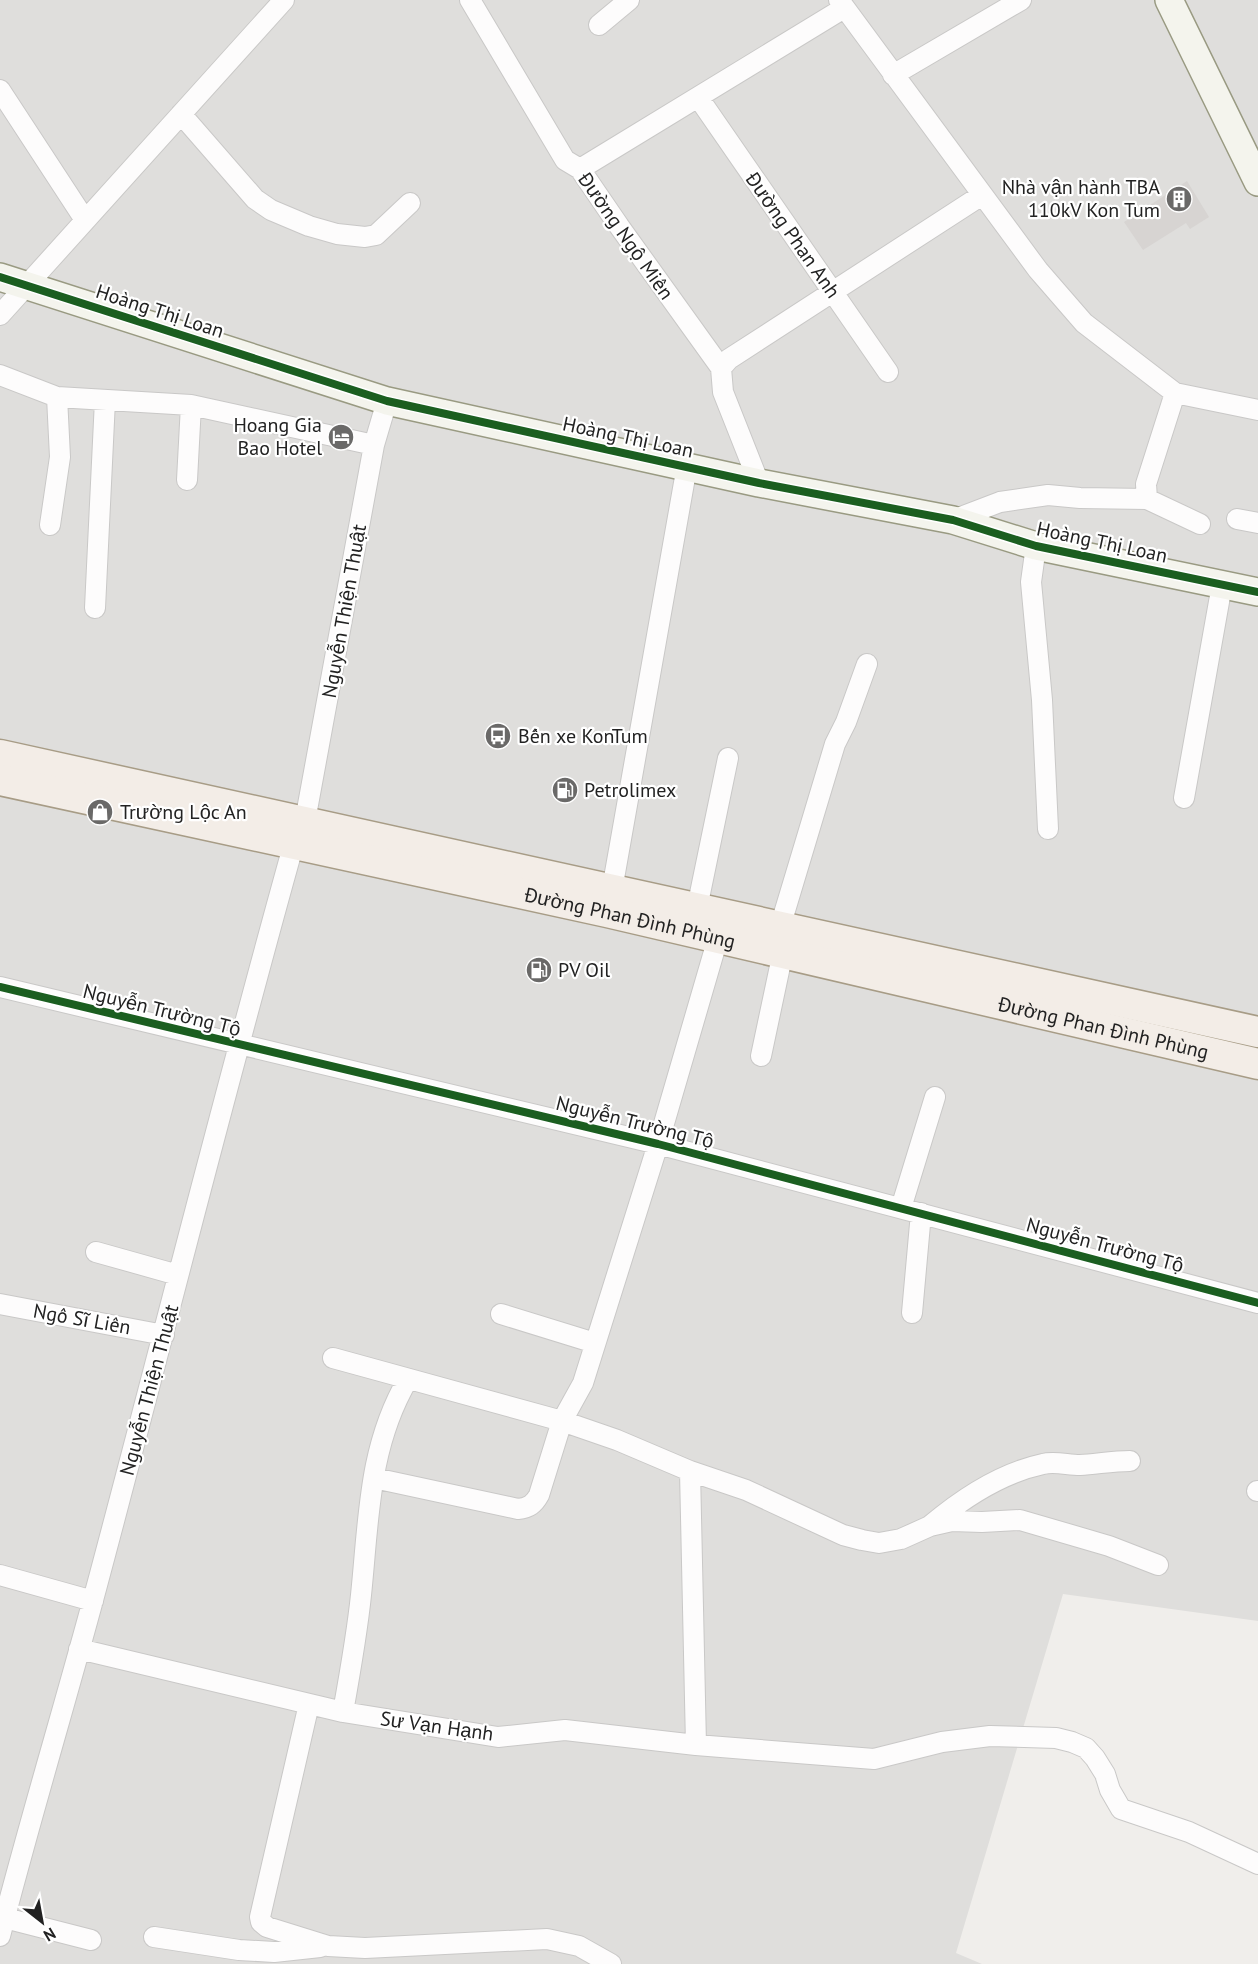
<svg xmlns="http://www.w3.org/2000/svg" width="1258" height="1964" viewBox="0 0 1258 1964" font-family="'PT Sans',sans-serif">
  <rect width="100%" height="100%" fill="#f0eeeb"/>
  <!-- residential -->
  <path fill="#dfdedc" d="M0 0H1258V1621L1063 1594 956 1953 982 1964H0Z"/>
  <!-- building -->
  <path fill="#d7d4d2" d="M1187 181 1209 217 1190 229 1186 223 1143 250 1124 222Z"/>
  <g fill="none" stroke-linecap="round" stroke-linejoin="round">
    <defs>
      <path id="street" d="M470 0 565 160 580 169 619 226 721 368 723 392 759 483
        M839 0 1038 270 1084 323 1175 393 1258 410
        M599 25 629 0
        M893 75 1021 0
        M0 90 85 220
        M698 97 888 372
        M181 114 255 199 271 210 309 226 337 234 365 237 376 235 410 203
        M580 169 844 8
        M0 315 284 0
        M721 368 729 359 982 195
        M0 375 57 397 191 405 374 445
        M1175 393 1146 484 1147 499 1200 524
        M187 480 191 405
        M1237 519 1258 523
        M953 520 1000 502 1048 495 1080 498 1147 499
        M50 525 60 457 57 397
        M1036 546 1031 582 1042 700 1048 829
        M95 608 105 400
        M1184 798 1222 585
        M305 821 374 445 387 401
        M610 901 687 466
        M697 908 728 758
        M780 927 835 744 846 722 867 664
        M0 987 658 1144 1258 1303
        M761 1056 783 952
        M901 1208 935 1097
        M96 1252 178 1275
        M0 1304 164 1335
        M912 1313 921 1213
        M501 1314 595 1343
        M333 1358 562 1421 617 1440 690 1471 746 1490 843 1535 862 1540 879 1543 901 1539 930 1526 952 1521 982 1522 1020 1520 1109 1546 1158 1565
        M690 1471 696 1745
        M374 1478 518 1509C529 1508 534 1504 539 1495L562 1421 583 1383 658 1144 718 938
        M1257 1491H1258
        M931 1525C963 1498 1001 1473 1043 1464 1054 1461 1068 1465 1080 1465 1097 1464 1113 1461 1130 1461
        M0 1575 93 1601
        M79 1649 343 1712 498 1737 565 1730 696 1745 874 1759 942 1742 990 1736 1056 1738 1072 1742 1086 1748 1095 1758 1105 1774 1110 1790 1121 1809 1189 1832 1258 1864
        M309 1704 260 1917 261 1922 267 1927 328 1946 365 1948 547 1939 579 1946 611 1964
        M343 1712C350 1673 357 1634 361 1595 369 1519 368 1447 408 1379
        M5 1918 91 1940
        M0 1936C31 1815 68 1695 100 1574 165 1330 226 1086 294 843
        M154 1937 239 1950 274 1952 320 1947"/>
      <path id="secondary" d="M1169 0 1258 182
        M0 277 387 401 759 483 953 520 1036 546 1258 592"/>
      <g id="primary">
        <path d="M0 755 1258 1032"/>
        <path id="s1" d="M0 780 607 912 1258 1064"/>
      </g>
    </defs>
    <!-- street casing -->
    <use href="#street" stroke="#c9c8c7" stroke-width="22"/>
    <!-- secondary casing -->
    <use href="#secondary" stroke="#999a82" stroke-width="30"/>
    <!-- primary casing -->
    <use href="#primary" stroke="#a79c86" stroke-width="33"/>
    <!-- street -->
    <use href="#street" stroke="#fdfcfc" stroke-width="20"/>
    <!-- secondary -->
    <use href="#secondary" stroke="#f4f4ed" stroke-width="27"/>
    <!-- primary -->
    <use href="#primary" stroke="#f3ede7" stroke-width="30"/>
    <defs>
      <path id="cycleway" d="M0 277 387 401 759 483 953 520 1036 546 1258 592
        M0 987 658 1144 1258 1303"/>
    </defs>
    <!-- cycleway casing -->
    <use href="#cycleway" stroke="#fff" stroke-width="11"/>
    <!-- cycleway -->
    <use href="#cycleway" stroke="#1b5e20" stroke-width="8"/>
  </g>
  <!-- icons -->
  <defs>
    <symbol id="building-disc" viewBox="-11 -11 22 22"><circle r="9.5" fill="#6a6968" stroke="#fff"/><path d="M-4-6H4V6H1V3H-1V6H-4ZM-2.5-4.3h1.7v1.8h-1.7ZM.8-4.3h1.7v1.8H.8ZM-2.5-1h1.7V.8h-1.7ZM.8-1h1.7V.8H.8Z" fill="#fff"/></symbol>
    <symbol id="hotel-disc" viewBox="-11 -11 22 22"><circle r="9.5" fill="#6a6968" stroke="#fff"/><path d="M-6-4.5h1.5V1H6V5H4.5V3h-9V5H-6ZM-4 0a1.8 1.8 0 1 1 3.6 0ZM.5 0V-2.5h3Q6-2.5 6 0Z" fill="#fff"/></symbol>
    <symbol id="bus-disc" viewBox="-11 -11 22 22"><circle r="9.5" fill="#6a6968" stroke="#fff"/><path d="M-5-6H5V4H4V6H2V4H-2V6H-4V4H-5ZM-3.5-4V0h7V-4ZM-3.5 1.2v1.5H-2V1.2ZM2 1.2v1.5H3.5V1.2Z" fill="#fff"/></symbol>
    <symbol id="fuel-disc" viewBox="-11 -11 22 22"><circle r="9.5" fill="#6a6968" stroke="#fff"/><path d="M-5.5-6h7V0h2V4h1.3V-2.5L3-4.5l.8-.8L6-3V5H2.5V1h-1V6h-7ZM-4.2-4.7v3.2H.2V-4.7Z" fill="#fff"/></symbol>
    <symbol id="shop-disc" viewBox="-11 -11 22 22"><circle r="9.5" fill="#6a6968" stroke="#fff"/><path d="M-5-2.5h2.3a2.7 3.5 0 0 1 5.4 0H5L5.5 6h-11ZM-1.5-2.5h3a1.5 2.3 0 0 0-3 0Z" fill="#fff"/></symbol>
  </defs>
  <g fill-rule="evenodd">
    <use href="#building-disc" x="1164" y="184" width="30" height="30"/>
    <use href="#hotel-disc" x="326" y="422" width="30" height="30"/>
    <use href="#bus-disc" x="483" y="721" width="30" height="30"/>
    <use href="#fuel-disc" x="550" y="775" width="30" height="30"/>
    <use href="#shop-disc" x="85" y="797" width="30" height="30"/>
    <use href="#fuel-disc" x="524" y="955" width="30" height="30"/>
  </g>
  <g text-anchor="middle" stroke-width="4.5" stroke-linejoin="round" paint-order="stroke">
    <!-- poi labels -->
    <g font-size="20" fill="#222" stroke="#fff" text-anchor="start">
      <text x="1160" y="194" text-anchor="end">Nhà vận hành TBA<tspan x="1160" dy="23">110kV Kon Tum</tspan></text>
      <text x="322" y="432" text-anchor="end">Hoang Gia<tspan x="322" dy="23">Bao Hotel</tspan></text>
      <text x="518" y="743">Bến xe KonTum</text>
      <text x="584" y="797">Petrolimex</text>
      <text x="120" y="819">Trường Lộc An</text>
      <text x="558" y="977">PV Oil</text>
    </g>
    <!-- street labels -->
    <g font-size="20" fill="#222" stroke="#fff">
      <text transform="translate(793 235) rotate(55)" y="7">Đường Phan Anh</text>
      <text transform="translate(626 236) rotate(55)" y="7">Đường Ngộ Miên</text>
      <text transform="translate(160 311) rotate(18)" y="7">Hoàng Thị Loan</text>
      <text transform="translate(628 437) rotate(12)" y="7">Hoàng Thị Loan</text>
      <text transform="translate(1102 542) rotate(12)" y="7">Hoàng Thị Loan</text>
      <text transform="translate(344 611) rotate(-80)" y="7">Nguyễn Thiện Thuật</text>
      <text dy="7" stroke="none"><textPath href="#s1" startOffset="645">Đường Phan Đình Phùng</textPath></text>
      <text transform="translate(162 1010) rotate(14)" y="7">Nguyễn Trường Tộ</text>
      <text dy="7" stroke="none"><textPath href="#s1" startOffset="1131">Đường Phan Đình Phùng</textPath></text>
      <text transform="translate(635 1122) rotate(14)" y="7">Nguyễn Trường Tộ</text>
      <text transform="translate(1105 1245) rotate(15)" y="7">Nguyễn Trường Tộ</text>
      <text transform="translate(82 1319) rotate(10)" y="7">Ngô Sĩ Liên</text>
      <text transform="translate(149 1390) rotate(-75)" y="7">Nguyễn Thiện Thuật</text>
      <text transform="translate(437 1726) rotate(8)" y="7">Sư Vạn Hạnh</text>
    </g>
  </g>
  <!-- north arrow -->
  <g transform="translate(42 1922) rotate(149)" stroke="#ffffff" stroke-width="4.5" paint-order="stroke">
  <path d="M0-4.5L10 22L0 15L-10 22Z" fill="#222222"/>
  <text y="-9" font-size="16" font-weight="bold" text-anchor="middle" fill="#222222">N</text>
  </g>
</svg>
